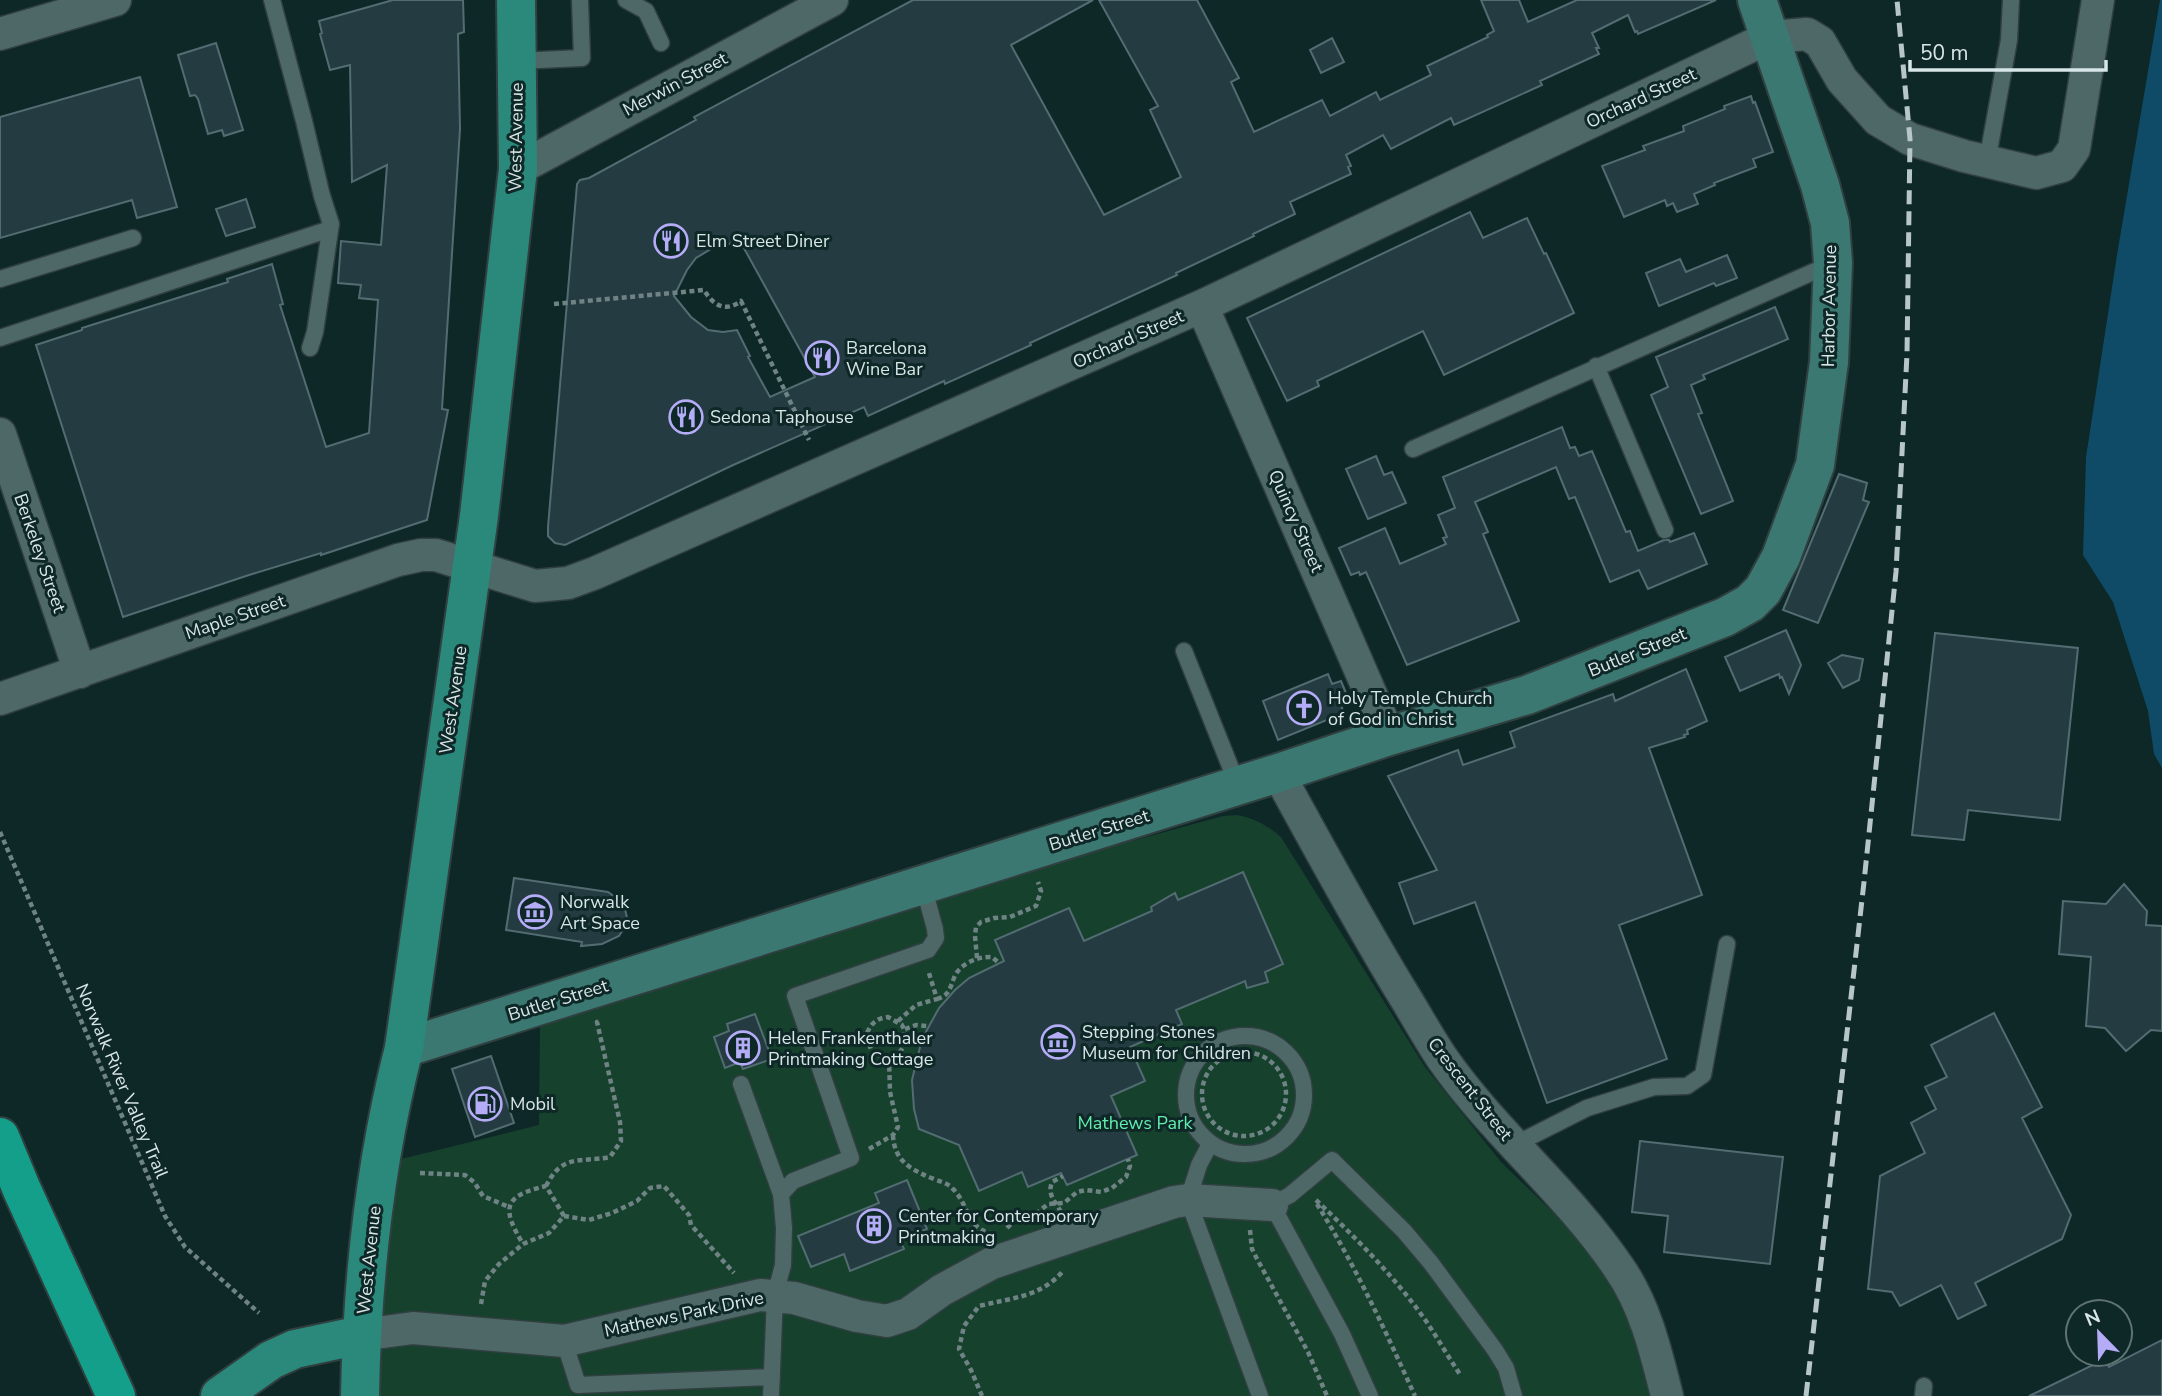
<svg xmlns="http://www.w3.org/2000/svg" width="2162" height="1396" viewBox="0 0 2162 1396" font-family="'Nunito Sans',sans-serif">
  <rect width="100%" height="100%" fill="#0e2727"/>
  <!-- green -->
  <path fill="#16412d" d="M1237 815C1254 818 1267 825 1281 837L1425 1067 1501 1162 1566 1225 1590 1252 1610 1282 1632 1328 1652 1396H372L375 1311 401 1159 539 1125 540 1022 684 981 909 902 1223 816Z"/>
  <!-- water -->
  <path fill="#0f4b67" d="M2160 0H2162V768L2154 754 2148 711 2113 602 2083 555 2086 457 2117 255Z"/>
  <!-- building -->
  <path fill="#243b41" stroke="#536c72" stroke-width="2" fill-rule="evenodd" d="M393 0H463L464 32 458 34 460 129 442 409 448 410 427 520 321 555V553L249 575 123 617 36 345 82 330V328L228 282 227 279 272 264 283 304 280 305 326 447 369 433 378 300 359 298 361 285 338 283 341 241 381 245 387 165 352 182 350 65 330 70 320 34 322 33 319 21Z
    M913 0H1093L1011 45 1104 215 1181 177 1150 110 1158 106 1099 0H1197L1239 78 1231 82 1254 132 1322 100 1330 116 1376 92 1380 100 1431 75 1427 66 1488 37 1487 35 1494 31 1481 0H1519L1528 22 1577 0H1716L1638 34 1637 31 1635 32 1628 15 1592 33 1599 48H1596L1599 54 1540 81 1542 85 1454 125 1451 118 1391 149 1383 135 1346 155 1351 166 1348 167 1351 174 1290 202 1295 214 1253 234 1254 236 1176 273 1177 275 1030 343 1031 345 945 384 944 381 868 416 864 407 731 466 565 545 555 543 548 536V527L577 184 580 180 589 178 696 120 694 117ZM740 241 815 377 770 397 748 357 750 356 737 330 723 332 708 330 691 317 674 296 687 270 696 258 711 249Z
    M1332 38 1344 62 1321 73 1310 50Z
    M216 43 243 130 224 136 222 130 208 134 198 99 195 95 190 96 178 55Z
    M140 77 177 207 137 218 132 200 0 238V117Z
    M1751 96 1753 103 1755 102 1773 152 1753 159 1756 167 1714 183 1715 185 1694 194 1698 204 1677 212 1673 203 1667 206 1665 200 1624 217 1602 166 1645 150 1643 146 1684 131 1683 126 1725 109 1724 106Z
    M246 199 255 227 226 236 216 209Z
    M1470 212 1483 238 1527 218 1544 254 1546 253 1574 313 1444 375 1423 331 1317 381 1319 386 1287 401 1247 318Z
    M1727 255 1737 278 1716 286 1714 283 1659 306 1646 273 1680 259 1686 272Z
    M1775 307 1788 339 1703 375 1705 379 1691 385 1702 413 1698 414 1733 501 1701 514 1651 395 1668 387 1656 357Z
    M1562 427 1570 448 1575 447 1579 456 1592 451 1626 532 1630 531 1638 551 1664 540H1669L1670 542 1694 533 1707 564 1648 589 1639 570 1610 582 1575 497 1569 499 1556 467 1475 502 1488 532 1483 534 1519 621 1407 665 1366 572 1360 575 1359 572 1351 575 1339 548 1385 528 1400 564 1446 544 1443 538 1447 537 1438 515 1455 508 1443 477Z
    M1376 456 1384 475 1392 472 1406 503 1368 519 1346 469Z
    M1839 474 1867 483 1863 500 1869 502 1818 623 1783 610Z
    M1786 630 1801 665 1789 694 1782 677 1780 678 1779 674 1740 691 1725 657Z
    M1935 633 2078 648 2060 820 1968 810 1964 840 1912 835Z
    M1842 655 1863 659 1859 680 1843 688 1828 663Z
    M1686 669 1707 721 1687 730 1688 734 1684 735 1685 737 1649 748 1702 895 1619 925 1667 1059 1547 1103 1475 902 1414 924 1399 883 1437 870 1388 776 1458 750 1463 765 1515 747 1510 732 1520 728 1613 694 1615 701Z
    M1328 674 1332 684 1341 681 1349 700 1340 703 1344 713 1278 740 1263 701Z
    M1243 872 1283 964 1265 972 1268 982 1247 988 1245 981 1176 1010 1182 1024 1130 1047 1145 1081 1111 1096 1137 1155 1067 1185 1061 1173 1028 1187 1022 1172 979 1191 959 1145 919 1129 914 1109 912 1080 922 1039 939 1008 955 990 969 978 1004 961 995 940 1069 908 1084 941 1152 911 1151 907 1175 893 1178 900Z
    M514 878 608 892 619 900 625 909 627 918 624 928 619 936 602 944 581 946 582 942 506 930Z
    M2124 884 2147 911 2146 925 2162 926V1031L2151 1030 2126 1051 2105 1028 2086 1026 2091 957 2059 954 2063 901 2106 904Z
    M1994 1013 2042 1107 2022 1118 2071 1215 2062 1239 1975 1283 1986 1305 1958 1319 1941 1285 1900 1306 1892 1292 1868 1289 1880 1176 1925 1153 1911 1123 1936 1109 1925 1087 1947 1077 1931 1045Z
    M755 1014 772 1059 743 1069 740 1062 725 1068 714 1037 729 1031 727 1024Z
    M491 1056 514 1123 475 1137 452 1069Z
    M1640 1141 1783 1157 1770 1264 1664 1252 1668 1216 1632 1212Z
    M907 1180 927 1229 900 1240 904 1249 850 1271 844 1254 811 1267 798 1236 879 1203 875 1193Z
    M2162 1340V1396H2029L2105 1359 2109 1367Z"/>
  <g fill="none" stroke-linecap="round" stroke-linejoin="round">
    <defs>
      <path id="lane" d="M272 0 304 121 322 196 331 224 315 332 310 348
        M626 0 646 11 661 43
        M517 61 582 58 580 0
        M1987 162 2009 40 2011 0
        M0 279 133 238
        M0 338 330 229
        M1596 366 1665 530
        M1413 449 1831 264
        M1184 651 1238 786
        M1186 1095a59 59 0 1 1 118 0a59 59 0 1 1-118 0Z
        M741 1084 781 1194 784 1228 783 1265 775 1295 771 1396
        M1210 1144 1199 1165 1188 1200 1260 1396
        M1514 1145 1587 1108 1654 1087 1687 1086 1703 1075 1727 944
        M781 1194 793 1181 851 1158 795 996 928 950 936 938 935 929 923 885
        M564 1341 578 1385 772 1377
        M1370 1396 1342 1334 1272 1205 1290 1195 1332 1160 1404 1231 1431 1263 1495 1350 1506 1368 1514 1396
        M1923 1396 1924 1386"/>
      <path id="street" d="M0 34 115 0
        M518 169 832 0
        M1202 306 1389 736
        M0 434 80 672
        M0 699 398 560 421 555H436L535 586 568 583 595 573 1202 306 1770 37 1807 34 1820 42 1842 80 1878 120 1910 139 1964 156 2036 173 2062 166 2074 149 2098 0
        M1278 773C1319 848 1359 922 1403 994 1416 1015 1428 1037 1442 1058 1494 1133 1568 1192 1619 1268 1645 1305 1656 1352 1667 1396
        M361 1335 413 1328 564 1341 760 1295 794 1298 857 1316 887 1321 908 1314 942 1290 992 1263 1174 1202 1188 1200 1272 1205"/>
      <path id="secondary" d="M404 1048 1278 773 1389 736 1527 695 1725 617 1750 603 1763 590 1781 557 1815 465 1829 362 1833 263 1830 223 1820 185 1757 0"/>
      <path id="primary" d="M220 1396 271 1360 295 1349 361 1335
        M360 1396C362 1279 375 1162 404 1048L479 516 518 169 516 0"/>
      <path id="highway" d="M0 1137 22 1190 116 1396"/>
    </defs>
    <!-- lane casing -->
    <use href="#lane" stroke="#303f3f" stroke-width="19"/>
    <!-- street casing -->
    <use href="#street" stroke="#303f3f" stroke-width="35"/>
    <!-- secondary casing -->
    <use href="#secondary" stroke="#303f3f" stroke-width="42"/>
    <!-- primary casing -->
    <use href="#primary" stroke="#303f3f" stroke-width="42"/>
    <!-- highway casing -->
    <use href="#highway" stroke="#303f3f" stroke-width="42"/>
    <!-- path -->
    <path stroke="#6f8384" stroke-width="4.5" stroke-dasharray="5 3.5" stroke-linecap="butt" d="M554 304 704 290C713 305 725 313 741 301L809 440
      M0 832 165 1216 185 1247 259 1313
      M977 958 975 936 976 927 981 922 994 918 1010 917 1036 906 1041 891 1038 882
      M937 999C949 996 950 988 954 978 959 964 978 956 992 957L999 963
      M898 1021 916 1005 937 999 928 970
      M905 1029 916 1025 927 1026
      M1202 1094a42 42 0 1 1 84 0a42 42 0 1 1-84 0Z
      M893 1135C894 1161 911 1170 934 1179 941 1182 948 1183 953 1189 967 1202 968 1229 990 1233
      M869 1149 893 1135 898 1127 890 1092 889 1058C905 1053 909 1039 902 1025L888 1017C876 1018 869 1025 866 1037L873 1054 889 1058
      M420 1173 465 1175 474 1182 483 1196 509 1207
      M546 1186C563 1153 579 1163 610 1157L621 1141 620 1122 597 1022H600
      M1316 1200C1355 1237 1395 1277 1426 1321 1438 1339 1449 1358 1461 1376
      M1317 1204C1355 1265 1385 1330 1415 1396
      M1061 1212C1055 1201 1047 1195 1052 1182L1063 1176
      M564 1216 589 1220 612 1213 637 1201 650 1188 664 1186 689 1215 691 1225 734 1273
      M1007 1228 1017 1218 1032 1217 1048 1204 1064 1203 1077 1192 1086 1190 1101 1192 1112 1188 1126 1177 1130 1166 1128 1159
      M1250 1230 1252 1249 1256 1257 1308 1352 1327 1396
      M481 1304 485 1281 499 1264 523 1244 549 1233 564 1216 546 1186C502 1196 502 1209 523 1244
      M982 1396 971 1370 959 1349 964 1326 979 1306C1011 1298 1041 1297 1063 1271"/>
    <!-- lane -->
    <use href="#lane" stroke="#4e6868" stroke-width="16"/>
    <!-- street -->
    <use href="#street" stroke="#4e6868" stroke-width="32"/>
    <!-- secondary -->
    <use href="#secondary" stroke="#3c7872" stroke-width="38"/>
    <!-- primary -->
    <use href="#primary" stroke="#2b897c" stroke-width="38"/>
    <!-- highway -->
    <use href="#highway" stroke="#139f8a" stroke-width="38"/>
    <!-- rail -->
    <path stroke="#b7c6c7" stroke-width="5" stroke-dasharray="14 7" stroke-linecap="butt" d="M1806 1396 1864 882 1896 572 1907 354 1910 139 1897 0"/>
  </g>
  <!-- icons -->
  <defs>
    <symbol id="restaurant-ring" viewBox="-11 -11 22 22"><circle r="9.5" fill="#0e2727" stroke="#b5acf8" stroke-width="1.5"/><path d="M-5-6h1v4h1v-4h1v4h1v-4h1v5L-1.5 .5V6h-2V.5L-5-1ZM5-6V6H3V1.5H1.5Q1.5-4 5-6Z" fill="#b5acf8"/></symbol>
    <symbol id="church-ring" viewBox="-11 -11 22 22"><circle r="9.5" fill="#0e2727" stroke="#b5acf8" stroke-width="1.5"/><path d="M-1.2-6h2.4v3.5h3.3v2.4h-3.3V6h-2.4V-.1h-3.3v-2.4h3.3Z" fill="#b5acf8"/></symbol>
    <symbol id="museum-ring" viewBox="-11 -11 22 22"><circle r="9.5" fill="#0e2727" stroke="#b5acf8" stroke-width="1.5"/><path d="M0-6L6-3V-2H-6V-3ZM-5-1h2V3h-2ZM-1-1h2V3h-2ZM3-1h2V3H3ZM-6 4H6V6H-6Z" fill="#b5acf8"/></symbol>
    <symbol id="building-ring" viewBox="-11 -11 22 22"><circle r="9.5" fill="#0e2727" stroke="#b5acf8" stroke-width="1.5"/><path d="M-4-6H4V6H1V3H-1V6H-4ZM-2.5-4.3h1.7v1.8h-1.7ZM.8-4.3h1.7v1.8H.8ZM-2.5-1h1.7V.8h-1.7ZM.8-1h1.7V.8H.8Z" fill="#b5acf8"/></symbol>
    <symbol id="fuel-ring" viewBox="-11 -11 22 22"><circle r="9.5" fill="#0e2727" stroke="#b5acf8" stroke-width="1.5"/><path d="M-5.5-6h7V0h2V4h1.3V-2.5L3-4.5l.8-.8L6-3V5H2.5V1h-1V6h-7ZM-4.2-4.7v3.2H.2V-4.7Z" fill="#b5acf8"/></symbol>
  </defs>
  <g fill-rule="evenodd">
    <use href="#restaurant-ring" x="652" y="222" width="38" height="38"/>
    <use href="#restaurant-ring" x="803" y="339" width="38" height="38"/>
    <use href="#restaurant-ring" x="667" y="398" width="38" height="38"/>
    <use href="#church-ring" x="1285" y="689" width="38" height="38"/>
    <use href="#museum-ring" x="516" y="893" width="38" height="38"/>
    <use href="#museum-ring" x="1039" y="1023" width="38" height="38"/>
    <use href="#building-ring" x="724" y="1029" width="38" height="38"/>
    <use href="#fuel-ring" x="466" y="1085" width="38" height="38"/>
    <use href="#building-ring" x="855" y="1207" width="38" height="38"/>
  </g>
  <g text-anchor="middle" stroke-width="6" stroke-linejoin="round" paint-order="stroke">
    <!-- street labels -->
    <g font-size="18" fill="#d8e6e7" stroke="#0e2727">
      <text transform="translate(675 84) rotate(-28)" y="6">Merwin Street</text>
      <text transform="translate(1641 98) rotate(-25)" y="6">Orchard Street</text>
      <text transform="translate(516 137) rotate(-89)" y="6">West Avenue</text>
      <text transform="translate(1829 306) rotate(-89)" y="6">Harbor Avenue</text>
      <text transform="translate(1128 339) rotate(-24)" y="6">Orchard Street</text>
      <text transform="translate(1296 521) rotate(66)" y="6">Quincy Street</text>
      <text transform="translate(40 553) rotate(71)" y="6">Berkeley Street</text>
      <text transform="translate(235 617) rotate(-19)" y="6">Maple Street</text>
      <text transform="translate(1637 652) rotate(-22)" y="6">Butler Street</text>
      <text transform="translate(453 700) rotate(-82)" y="6">West Avenue</text>
      <text transform="translate(1099 830) rotate(-17)" y="6">Butler Street</text>
      <text transform="translate(558 1000) rotate(-17)" y="6">Butler Street</text>
      <text transform="translate(122 1081) rotate(67)" y="6">Norwalk River Valley Trail</text>
      <text transform="translate(1470 1089) rotate(52)" y="6">Crescent Street</text>
      <text transform="translate(369 1260) rotate(-84)" y="6">West Avenue</text>
      <text transform="translate(684 1314) rotate(-12)" y="6">Mathews Park Drive</text>
    </g>
    <!-- poi labels -->
    <g font-size="18" fill="#d8e6e7" stroke="#0e2727" text-anchor="start">
      <text x="696" y="247">Elm Street Diner</text>
      <text x="846" y="354">Barcelona<tspan x="846" dy="21">Wine Bar</tspan></text>
      <text x="710" y="423">Sedona Taphouse</text>
      <text x="1328" y="704">Holy Temple Church<tspan x="1328" dy="21">of God in Christ</tspan></text>
      <text x="560" y="908">Norwalk<tspan x="560" dy="21">Art Space</tspan></text>
      <text x="1082" y="1038">Stepping Stones<tspan x="1082" dy="21">Museum for Children</tspan></text>
      <text x="768" y="1044">Helen Frankenthaler<tspan x="768" dy="21">Printmaking Cottage</tspan></text>
      <text x="510" y="1110">Mobil</text>
      <text x="898" y="1222">Center for Contemporary<tspan x="898" dy="21">Printmaking</tspan></text>
    </g>
    <!-- park labels -->
    <g font-size="18" fill="#62efae" stroke="#0e2727">
      <text x="1135" y="1129">Mathews Park</text>
    </g>
  </g>
  <!-- north arrow -->
  <g transform="translate(2099 1333) rotate(337)"><circle r="33" fill="#0e2727" stroke="#5f7374" stroke-width="2"/>
  <path d="M0-5L12 26L0 18L-12 26Z" fill="#b5acf8"/>
  <text y="-10" font-size="19" font-weight="bold" text-anchor="middle" fill="#d8e6e7">N</text>
  </g>
  <!-- scale -->
  <path d="M1910 60v10h196v-10" fill="none" stroke="#d8e6e7" stroke-width="3.5"/>
  <text x="1920" y="60" font-size="21" fill="#d8e6e7" stroke="#0e2727" stroke-width="5" paint-order="stroke">50 m</text>
</svg>
